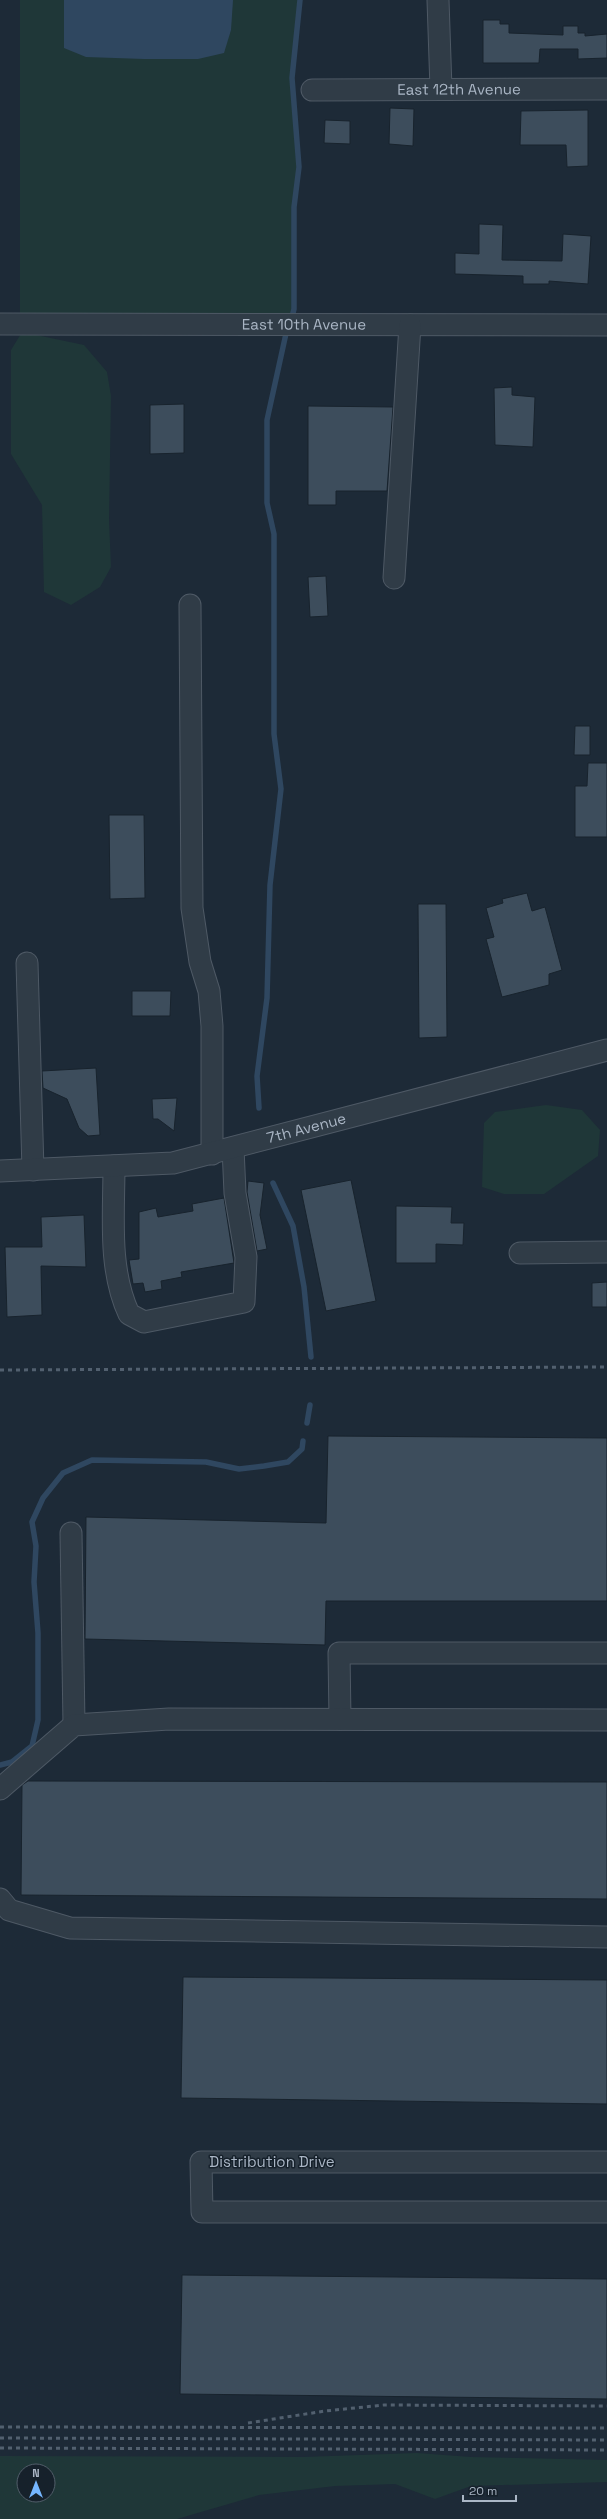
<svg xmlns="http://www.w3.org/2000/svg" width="607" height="2519" font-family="'Space Grotesk',sans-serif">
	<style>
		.green { fill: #1f3738; fill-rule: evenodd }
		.water { fill: #2f4760 }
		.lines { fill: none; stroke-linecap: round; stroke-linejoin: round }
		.stream { stroke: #2f4760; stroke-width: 5.5 }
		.building { fill: #3d4d5c; stroke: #18232d }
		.minor-casing { stroke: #4e5965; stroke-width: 23 }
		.minor { stroke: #303c47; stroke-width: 21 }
		.rail { stroke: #52606f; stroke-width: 3; stroke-dasharray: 4 4; stroke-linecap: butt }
		.labels { text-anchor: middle; stroke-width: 3; stroke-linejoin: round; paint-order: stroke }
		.street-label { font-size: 15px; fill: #aab6c5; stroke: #16212b }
	</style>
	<rect width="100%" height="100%" fill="#1d2a37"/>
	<!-- green -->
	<path class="green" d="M20 0H300L292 78 299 167 294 207V309L292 318 20 320Z
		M22 332 84 345 107 372 111 396 109 520 111 567 100 587 71 605 44 592 42 505 11 454V350Z
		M546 1105 582 1110 600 1130 598 1156 544 1194H504L482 1187 484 1123 495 1112Z
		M417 2453 471 2457 607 2460V2482L471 2486 435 2499 395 2484 335 2486 259 2495 177 2519H0V2456L303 2457ZM24 2471H48V2495H24Z"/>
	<!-- water -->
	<path class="water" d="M64 0H233L231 30 224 53 198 59H144L86 57 64 48Z"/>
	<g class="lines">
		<!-- stream -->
		<path class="stream" d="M291 321 294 309V207L299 167 292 78 300 0
			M259 1108 257 1076 267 998 270 885 281 789 274 734V534L267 503V420L287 329
			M273 1183 293 1226 304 1287 311 1357
			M307 1423 310 1405
			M0 1765 12 1762 32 1746 38 1720V1633L34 1582 36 1546 32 1522 43 1498 63 1473 92 1460 206 1462 239 1469 264 1466 288 1462 302 1449 303 1441"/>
	</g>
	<!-- building -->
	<path class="building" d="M483 20H500V24H509V33L563 35V26H578V33H585V36L607 34V58L578 59V49H540L539 63H483Z
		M390 108 414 109 413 146 389 144Z
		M588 110V166L567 167 566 145H520L521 111Z
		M325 120 350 121V144L324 143Z
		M479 224 503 225 502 260 562 261 563 234 591 236 588 284 549 281V284H523V276L455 274V253L479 254Z
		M512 387V395L535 397 533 447 495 445 494 388Z
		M184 404V453L150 454V405Z
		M308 406 393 407 387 491H336V505H308Z
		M326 576 328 616 310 617 308 577Z
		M575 726H590V755H574Z
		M588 763H607V837H575V786H587Z
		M109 815H144L145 898 110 899Z
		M527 893 532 911 545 907 562 970 549 974V985L502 997 486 939 494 937 486 908 503 903 502 899Z
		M418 904H446L447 1037 419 1038Z
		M132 991H171L170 1016H132Z
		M96 1068 100 1135 88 1136 79 1128 67 1099 43 1088 42 1071Z
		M177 1098 174 1131 158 1119H153L152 1099Z
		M351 1180 376 1301 326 1311 301 1190Z
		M248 1181 264 1183 260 1215 267 1249 257 1251 247 1192Z
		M224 1198 234 1263 181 1272 182 1277 161 1281 162 1289 145 1292 143 1283 133 1284 129 1260 139 1259V1212L156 1208 158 1217 193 1211 192 1204Z
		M396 1206 452 1207 451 1223H464L463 1245 436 1244V1263H396Z
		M84 1215 86 1267 41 1266 42 1315 7 1317 5 1247H42L41 1217Z
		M607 1282V1307H592V1283Z
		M328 1436 607 1438V1601H326L325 1645 85 1639 86 1517 326 1523Z
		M28 1781 607 1782V1899L21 1895 22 1785Z
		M183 1977 607 1980V2104L181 2098Z
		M182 2275 607 2279V2399L180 2394Z"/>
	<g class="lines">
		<defs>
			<g id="minor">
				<path d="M438 0 441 89"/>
				<path id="s1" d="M312 90 607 89"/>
				<path id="s2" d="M0 324 607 325"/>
				<path d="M394 578 410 325"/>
				<path d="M190 605 192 908 200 962 209 991 212 1026V1154"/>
				<path d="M27 963 33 1170"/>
				<path d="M114 1166C114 1215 108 1269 129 1314L144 1322 244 1302 246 1257 235 1193 233 1148"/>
				<path id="s3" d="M0 1171 173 1163 607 1050"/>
				<path d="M520 1253 607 1252"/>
				<path d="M71 1533 74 1725"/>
				<path d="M340 1719 339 1653H607"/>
				<path d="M0 1789 74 1725 169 1719 607 1720"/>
				<path d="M0 1899 9 1910 70 1928 607 1937"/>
				<path d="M607 2162H201L202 2212H607"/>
			</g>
		</defs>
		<!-- minor casing -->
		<use href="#minor" class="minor-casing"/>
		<!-- minor -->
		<use href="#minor" class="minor"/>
		<!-- rail -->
		<path class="rail" d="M0 1370 607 1367
			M248 2423 325 2411 384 2405 607 2406
			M0 2427 607 2428
			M0 2438 607 2440
			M0 2448 607 2450"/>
	</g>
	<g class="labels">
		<!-- street labels -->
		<g class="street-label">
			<text dy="5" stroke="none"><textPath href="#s1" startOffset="147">East 12th Avenue</textPath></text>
			<text dy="5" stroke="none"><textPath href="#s2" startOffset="304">East 10th Avenue</textPath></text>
			<text dy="5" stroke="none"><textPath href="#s3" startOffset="311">7th Avenue</textPath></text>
			<text x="272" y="2167">Distribution Drive</text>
		</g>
	</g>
	<!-- north arrow -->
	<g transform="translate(36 2483)"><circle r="19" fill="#16212b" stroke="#515d69"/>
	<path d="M0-3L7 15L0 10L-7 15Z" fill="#75b6ff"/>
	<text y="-6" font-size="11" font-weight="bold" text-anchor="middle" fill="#aab6c5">N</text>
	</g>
	<!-- scale -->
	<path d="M463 2495v6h53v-6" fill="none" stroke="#aab6c5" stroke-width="2"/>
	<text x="469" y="2495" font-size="12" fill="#aab6c5" stroke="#16212b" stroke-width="3" paint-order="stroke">20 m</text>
</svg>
